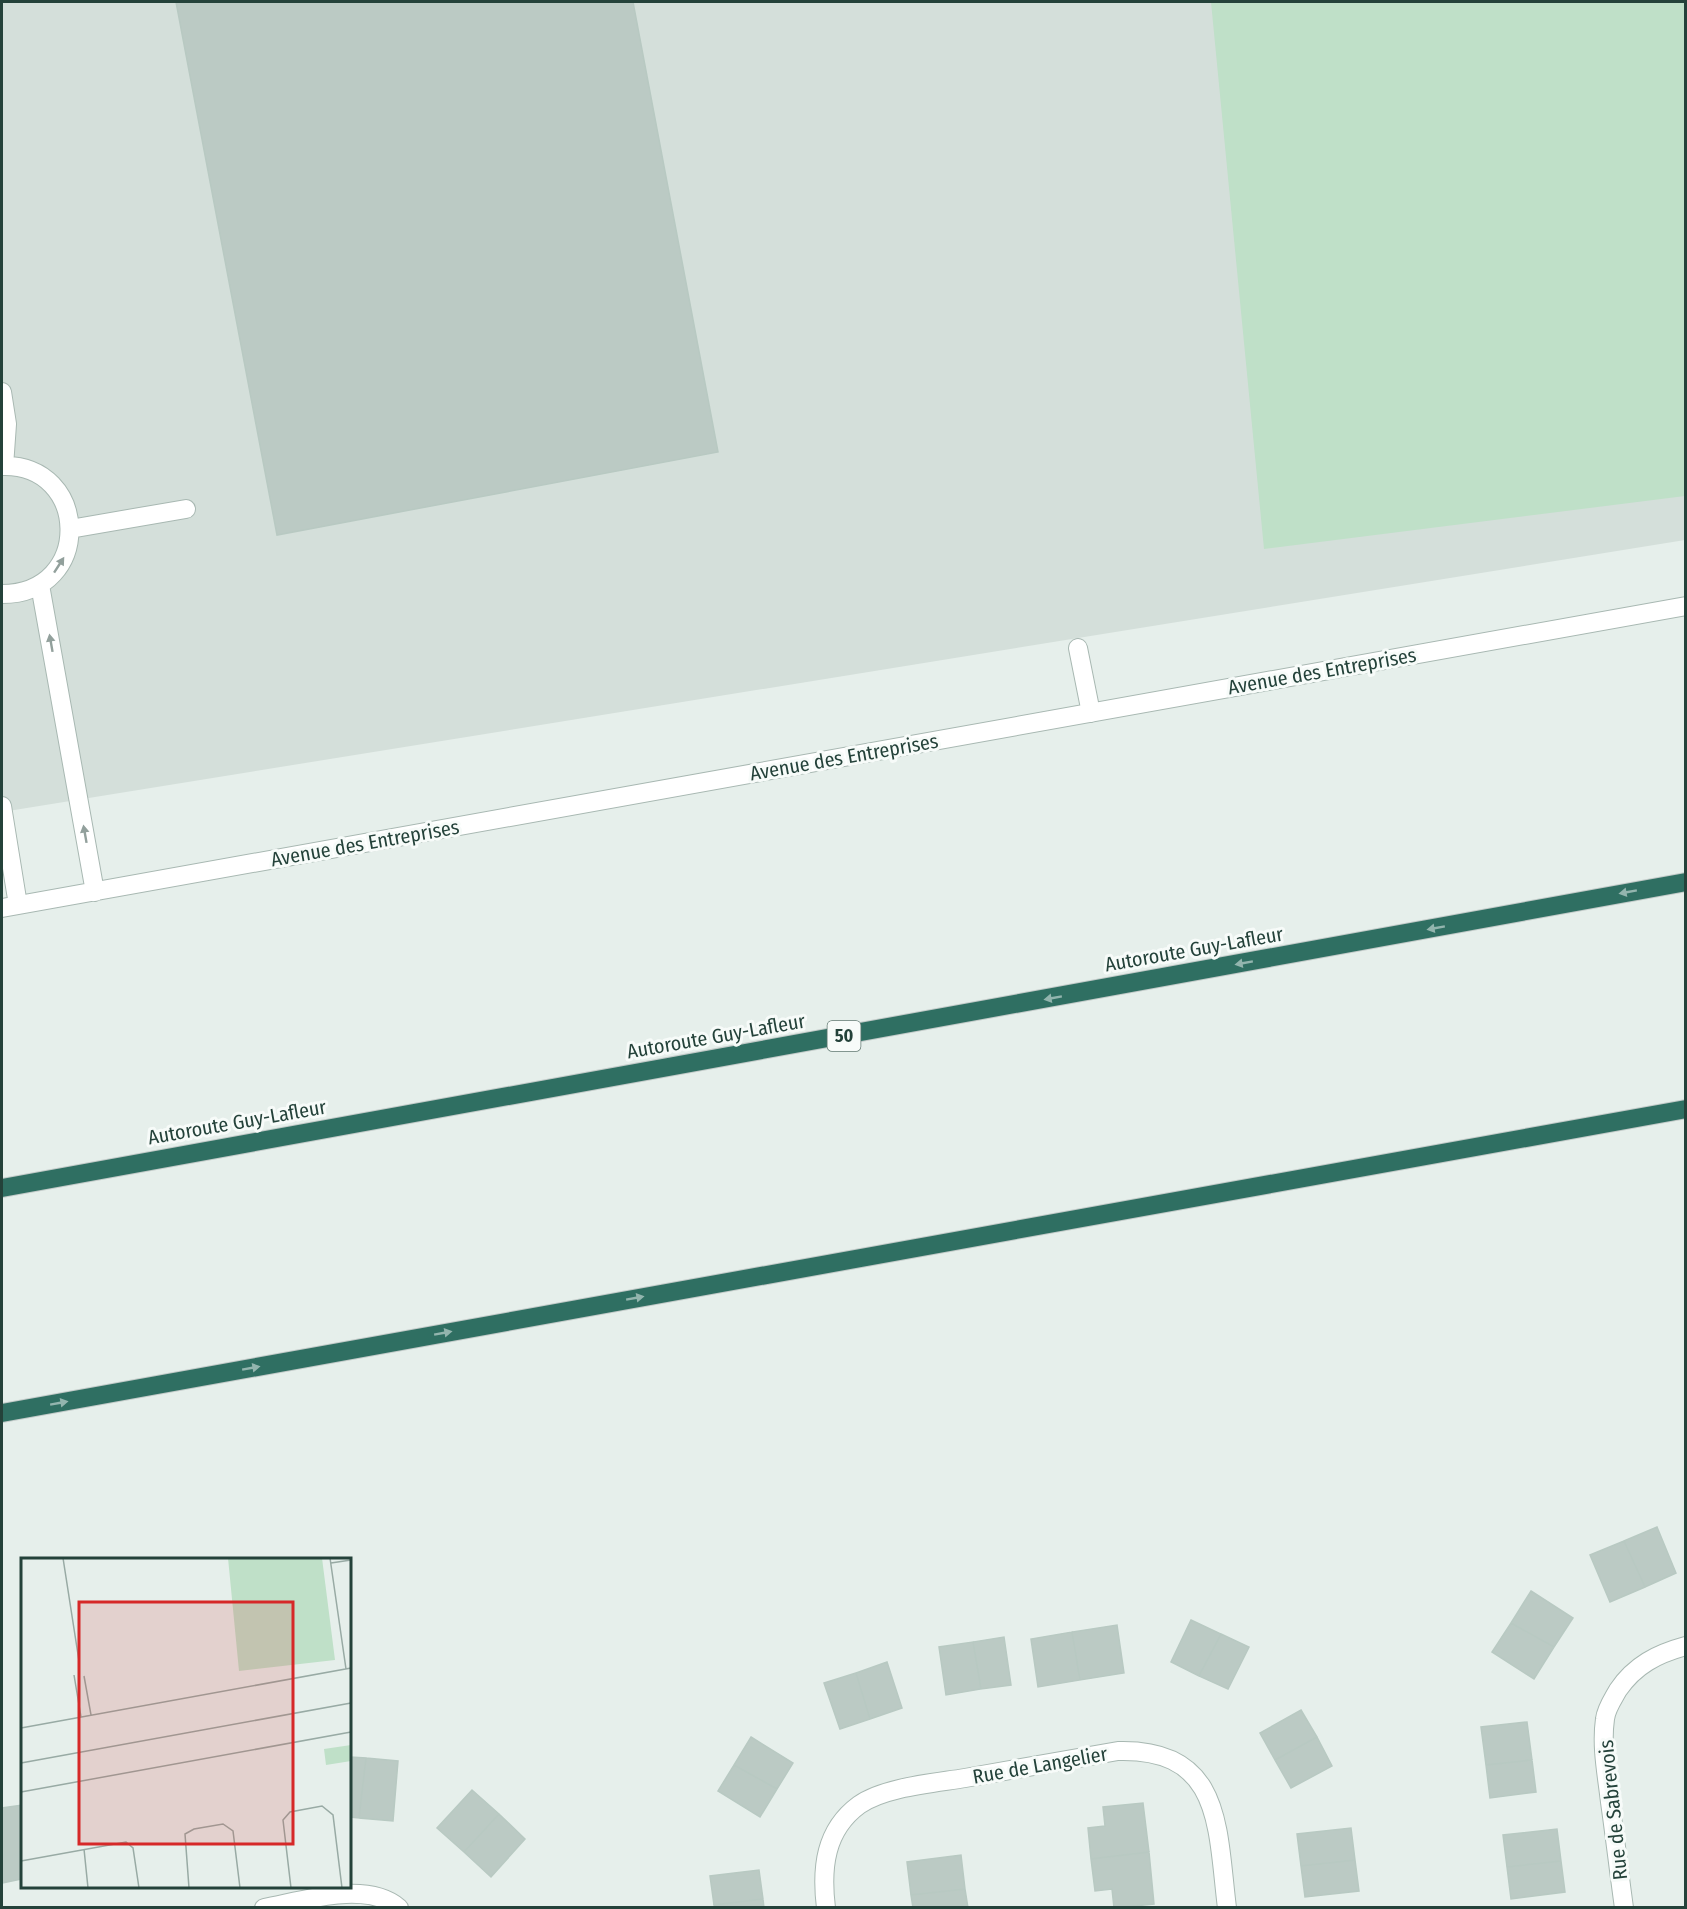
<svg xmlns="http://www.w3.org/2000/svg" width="1687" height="1909" font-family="'Fira Sans Condensed',sans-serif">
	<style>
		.built { fill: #d4dfda }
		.green { fill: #bfe0c8 }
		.building { fill: #bbcac4; stroke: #b8c9c2; stroke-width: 1.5 }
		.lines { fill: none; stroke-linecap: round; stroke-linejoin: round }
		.minor-casing { stroke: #a8b8b2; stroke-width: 20 }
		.highway-casing { stroke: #c2cac8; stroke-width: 20 }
		.minor { stroke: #fff; stroke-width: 18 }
		.highway { stroke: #2f6f62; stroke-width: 18 }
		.oneway { fill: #92a09c }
		.oneway2 { fill: #93b5ae }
		.labels { text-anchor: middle; stroke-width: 6; stroke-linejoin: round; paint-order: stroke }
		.shield { fill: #f7fbf9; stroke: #637a73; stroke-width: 1.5 }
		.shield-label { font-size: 18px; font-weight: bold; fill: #24423a }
		.street-label { font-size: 20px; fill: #24423a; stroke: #f7fbf9 }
		.inset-road { fill: none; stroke: #98aaa4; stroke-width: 1.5 }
		.view { fill: #d62828; fill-opacity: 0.15; stroke: #d62828; stroke-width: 3 }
		.inset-edge { fill: none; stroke: #24423a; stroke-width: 3 }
	</style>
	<rect width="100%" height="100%" fill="#e6efeb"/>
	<!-- built -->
	<path class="built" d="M2 2H1685V540L2 812Z"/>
	<!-- green -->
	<path class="green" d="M1211 2H1685V496L1264 549Z"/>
	<!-- building -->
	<path class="building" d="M176 2H633L718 452 277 535Z
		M1657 1527 1676 1573 1645 1587 1624 1541Z
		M1624 1541 1645 1587 1610 1602 1590 1555Z
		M1531 1591 1573 1618 1554 1647 1511 1623Z
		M1191 1620 1221 1634 1199 1676 1171 1662Z
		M1511 1623 1554 1647 1534 1679 1492 1652Z
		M1117 1625 1124 1673 1080 1680 1072 1632Z
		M1072 1632 1080 1680 1038 1687 1031 1639Z
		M1221 1634 1249 1647 1228 1689 1199 1676Z
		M1004 1637 1011 1685 981 1689 973 1642Z
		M973 1642 981 1689 946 1695 939 1647Z
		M887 1662 902 1708 870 1719 856 1673Z
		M856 1673 870 1719 840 1729 824 1683Z
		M1301 1710 1317 1737 1275 1760 1260 1733Z
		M1527 1722 1532 1760 1486 1765 1481 1727Z
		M751 1737 793 1763 777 1789 734 1765Z
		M1317 1737 1332 1766 1291 1788 1275 1760Z
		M350 1757 366 1758 359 1818 350 1817Z
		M366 1758 398 1761 393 1821 359 1818Z
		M1532 1760 1536 1792 1490 1798 1486 1765Z
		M734 1765 777 1789 760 1817 718 1791Z
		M472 1790 499 1814 464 1852 437 1828Z
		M1143 1803 1149 1852 1091 1859 1088 1828 1105 1826 1103 1807Z
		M22 1805V1879L2 1883V1808Z
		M499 1814 525 1839 491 1877 464 1852Z
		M1351 1828 1355 1860 1301 1866 1297 1834Z
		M1557 1829 1561 1861 1507 1867 1503 1835Z
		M1149 1852 1154 1904 1114 1908 1112 1889 1095 1891 1091 1859Z
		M961 1855 965 1889 911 1895 907 1862Z
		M1355 1860 1359 1891 1305 1897 1301 1866Z
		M1561 1861 1565 1892 1511 1899 1507 1867Z
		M759 1870 763 1899 714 1905 710 1876Z
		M965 1889 968 1908H913L911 1895Z
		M763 1899 764 1908H715L714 1905Z"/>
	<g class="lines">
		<defs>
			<path id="minor" d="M2 392 7 424 4 466
				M2 466C90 463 94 594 2 594
				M70 529 186 509
				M40 585 95 892
				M1078 648 1091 713
				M2 806 18 905
				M2 908 1686 606
				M264 1908C302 1901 367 1880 399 1908
				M826 1908C821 1868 825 1830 859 1805 884 1787 935 1783 965 1778 1016 1769 1067 1760 1118 1751 1223 1748 1217 1829 1227 1908
				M1624 1908C1619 1872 1615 1837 1610 1802 1607 1775 1601 1747 1605 1719 1606 1709 1613 1699 1618 1690 1635 1665 1657 1654 1686 1646"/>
			<path id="highway" d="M2 1188 1686 882
				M2 1413 1686 1109"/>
		</defs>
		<!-- minor casing -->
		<use href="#minor" class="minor-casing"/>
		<!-- highway casing -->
		<use href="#highway" class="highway-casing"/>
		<!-- minor -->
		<use href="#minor" class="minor"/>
		<!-- highway -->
		<use href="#highway" class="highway"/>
	</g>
	<!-- one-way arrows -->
	<defs><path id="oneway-solid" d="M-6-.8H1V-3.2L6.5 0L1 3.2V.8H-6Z" transform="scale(1.5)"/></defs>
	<g class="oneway">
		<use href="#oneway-solid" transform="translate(59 565) rotate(-57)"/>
		<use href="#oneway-solid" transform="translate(51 643) rotate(-100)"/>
		<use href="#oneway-solid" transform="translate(85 834) rotate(-100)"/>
	</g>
	<g class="oneway2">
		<use href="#oneway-solid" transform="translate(1628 892) rotate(170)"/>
		<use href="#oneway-solid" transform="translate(1436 928) rotate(170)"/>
		<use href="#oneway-solid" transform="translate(1244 963) rotate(170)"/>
		<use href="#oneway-solid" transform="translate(1053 998) rotate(170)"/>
		<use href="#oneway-solid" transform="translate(635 1298) rotate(-10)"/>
		<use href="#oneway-solid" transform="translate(443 1333) rotate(-10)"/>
		<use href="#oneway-solid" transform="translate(251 1368) rotate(-10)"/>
		<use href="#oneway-solid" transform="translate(59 1403) rotate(-10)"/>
	</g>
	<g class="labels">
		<!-- shield labels -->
		<rect class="shield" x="827.5" y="1021" width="33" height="30" rx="4.5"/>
		<g class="shield-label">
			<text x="844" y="1042">50</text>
		</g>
		<!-- street labels -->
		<g class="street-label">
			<text transform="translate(1322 671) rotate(-10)" y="7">Avenue des Entreprises</text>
			<text transform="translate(844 757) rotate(-10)" y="7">Avenue des Entreprises</text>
			<text transform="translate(365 843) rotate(-10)" y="7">Avenue des Entreprises</text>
			<text transform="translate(1194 949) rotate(-10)" y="7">Autoroute Guy-Lafleur</text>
			<text transform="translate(716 1036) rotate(-10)" y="7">Autoroute Guy-Lafleur</text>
			<text transform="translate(237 1122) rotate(-10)" y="7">Autoroute Guy-Lafleur</text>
			<text transform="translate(1040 1765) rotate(-10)" y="7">Rue de Langelier</text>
			<text transform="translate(1613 1810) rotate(-96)" y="7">Rue de Sabrevois</text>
		</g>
	</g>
	<!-- overview -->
	<g transform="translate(21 1558)">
		<rect width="330" height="330" fill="#e6efeb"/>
		<path d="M207 0H301L314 102 218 113ZM330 187V203L305 207 303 191Z" fill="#bfe0c8"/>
		<path class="inset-road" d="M42 0 58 103M309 0 325 111M310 5 330 2M53 117 60 159M63 118 70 157M0 170 330 110M0 205 330 145M0 234 330 174M63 291 67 330M0 303 105 284 112 290 118 330M168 330 164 276 173 271 202 266 212 273 219 330M270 330 262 262 269 254 301 248 312 257 321 330"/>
		<path class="view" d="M58 44H272V286H58Z"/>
		<rect width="330" height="330" class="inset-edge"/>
	</g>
	<!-- border -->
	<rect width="1687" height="1909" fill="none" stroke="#24423a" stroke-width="6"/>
</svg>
